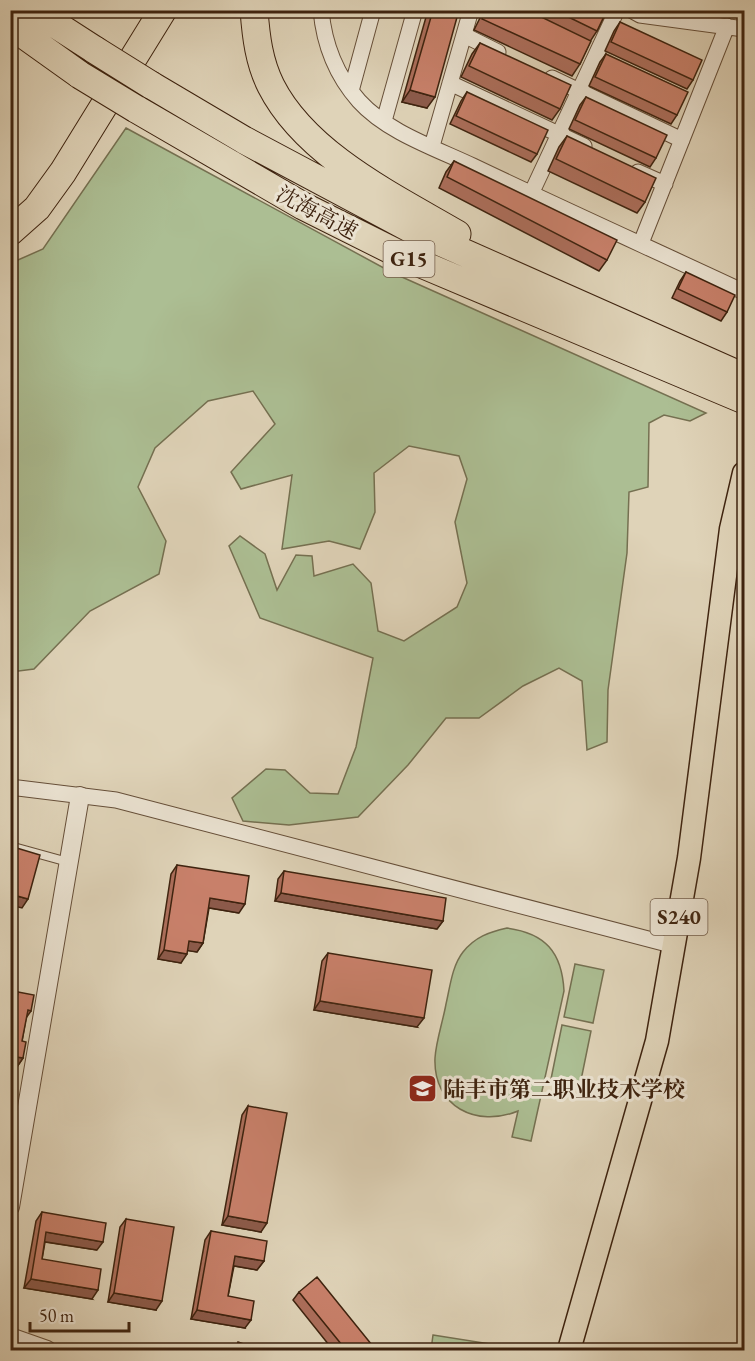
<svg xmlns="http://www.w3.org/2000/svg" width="755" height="1361" font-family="'EB Garamond','Noto Serif SC',serif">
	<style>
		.green { fill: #acbe93; stroke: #757051; stroke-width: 1.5 }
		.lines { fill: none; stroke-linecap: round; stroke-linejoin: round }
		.service-casing { stroke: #664f39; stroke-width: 10 }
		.minor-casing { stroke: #664f39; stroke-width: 17 }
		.tertiary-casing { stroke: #664f39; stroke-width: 20 }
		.primary-casing { stroke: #3e230f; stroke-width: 25 }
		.motorway-casing { stroke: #3e230f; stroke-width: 29 }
		.service { stroke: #eae2d1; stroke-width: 8 }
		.minor { stroke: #eae2d1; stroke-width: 15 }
		.tertiary { stroke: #eae2d1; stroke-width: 18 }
		.primary { stroke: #dfd3b8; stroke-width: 22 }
		.motorway { stroke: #dfd3b8; stroke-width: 27 }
		.motorway-bridge-casing { stroke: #3e230f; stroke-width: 29; stroke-linecap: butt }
		.motorway-bridge { stroke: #dfd3b8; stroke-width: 27 }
		.wall { fill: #ac6e5b; stroke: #3e230f; stroke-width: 1.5 }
		.shaded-wall { fill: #8c5a4a; stroke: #3e230f; stroke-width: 1.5 }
		.building { fill: #c8806a; stroke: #3e230f; stroke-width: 1.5 }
		.labels { text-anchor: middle; stroke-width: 6; stroke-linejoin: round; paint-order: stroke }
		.shield { fill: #eae2d1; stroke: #725c49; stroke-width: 1.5 }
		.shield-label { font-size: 21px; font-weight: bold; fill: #3e230f }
		.street-label { font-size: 22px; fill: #3e230f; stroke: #eae2d1 }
		.poi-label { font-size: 22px; font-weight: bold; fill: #3e230f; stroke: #eae2d1; text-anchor: start }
	</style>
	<rect width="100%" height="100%" fill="#dfd3b8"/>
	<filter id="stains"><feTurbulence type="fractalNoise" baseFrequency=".00333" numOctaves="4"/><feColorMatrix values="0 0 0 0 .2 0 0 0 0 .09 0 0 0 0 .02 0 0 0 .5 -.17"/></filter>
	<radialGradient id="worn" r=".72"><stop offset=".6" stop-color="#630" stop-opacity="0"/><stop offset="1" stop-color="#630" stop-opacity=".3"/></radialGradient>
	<!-- green -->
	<path class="green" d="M126 128 393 273 706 413 690 421 664 415 649 423 648 487 629 492 627 553 608 690 607 742 587 750 582 681 559 668 523 686 479 718H446L408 765 358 817 289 825 243 821 232 798 266 769 285 770 310 793 338 794 356 747 373 658 260 618 229 546 240 536 265 554 277 590 296 555 312 556 314 576 353 564 371 583 378 631 404 641 457 607 467 583 455 522 467 479 459 456 409 446 374 473 375 512 360 549 329 541 282 549 292 475 241 489 231 472 275 424 253 391 208 401 155 448 138 487 166 541 159 574 90 611 34 669 11 672V263L43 249Z
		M507 928C545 933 562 952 564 991L531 1141 512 1137 518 1111C477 1128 433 1107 435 1058 436 1041 443 1021 446 1004 450 987 452 966 463 952 475 937 489 932 507 928Z
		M575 964 604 970 593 1023 564 1017Z
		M562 1025 591 1031 580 1085 551 1079Z
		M433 1335 497 1345 496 1350H431Z"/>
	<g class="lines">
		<defs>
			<path id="service" d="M10 846 68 862"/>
			<path id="minor" d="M321 10C324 44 336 75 359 101 387 132 435 148 473 166 563 209 654 250 744 292
				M631 10 640 15 744 29
				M464 35 498 52
				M552 78 682 140
				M450 83 584 146
				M351 91 373 10
				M384 121 415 10
				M432 146 471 10
				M638 172 665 184
				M531 194 617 10
				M641 243 727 26
				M10 787 116 800 675 946"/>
			<path id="tertiary" d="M10 1207 80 796
				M10 1337 47 1350"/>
			<path id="primary" d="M569 1350 657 1041 689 858 731 529 744 473"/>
			<path id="motorway" d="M33 10 95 50
				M254 10C256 37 259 62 271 86 306 155 394 197 457 234
				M10 25 80 75
				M151 85 244 140 413 230 744 377
				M136 109 303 206 407 258 744 400
				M10 232 37 208 63 172 163 10"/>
		</defs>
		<!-- service casing -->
		<use href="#service" class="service-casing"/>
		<!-- minor casing -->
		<use href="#minor" class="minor-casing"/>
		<!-- tertiary casing -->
		<use href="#tertiary" class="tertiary-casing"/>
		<!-- primary casing -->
		<use href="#primary" class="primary-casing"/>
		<!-- motorway casing -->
		<use href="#motorway" class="motorway-casing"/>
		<!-- service -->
		<use href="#service" class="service"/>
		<!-- minor -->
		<use href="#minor" class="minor"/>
		<!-- tertiary -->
		<use href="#tertiary" class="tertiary"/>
		<!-- primary -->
		<use href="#primary" class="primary"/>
		<!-- motorway -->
		<use href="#motorway" class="motorway"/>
		<defs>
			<path id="motorway-bridge" d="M95 50 151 85
				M80 75 136 109"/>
		</defs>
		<!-- motorway-bridge casing -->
		<use href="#motorway-bridge" class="motorway-bridge-casing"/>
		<!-- motorway-bridge -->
		<use href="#motorway-bridge" class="motorway-bridge"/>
	</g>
	<!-- wall -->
	<path class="wall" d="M428 10H459L427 108 402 102Z
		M484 10H607L597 31 591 40 580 64 572 76 474 30Z
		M620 22 693 80 687 89 605 51 614 31Z
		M480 43 560 109 552 120 461 77 472 54Z
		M606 54 677 115 671 124 589 86 600 62Z
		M467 92 537 154 531 162 450 124 461 101Z
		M586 97 656 158 650 167 569 129 580 105Z
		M567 136 645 202 637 213 548 171 559 147Z
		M454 161 607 260 599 271 439 188 446 172Z
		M686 272 727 312 721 321 672 298 680 281Z
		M177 865 239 913 209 908 203 943 197 952 187 950 181 963 158 959 171 874Z
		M284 871 443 921 437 929 275 901 278 879Z
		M328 953 417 1027 314 1010 322 961Z
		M18 992 31 1011 26 1018 22 1041 23 1058 17 1067 10 1065V1011L12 1001Z
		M248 1106 261 1232 222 1225 242 1115Z
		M42 1212 97 1250 45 1242 42 1259 92 1299 24 1288 36 1221Z
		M126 1219 156 1310 108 1302 120 1227Z
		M211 1231 264 1261 257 1270 234 1266 228 1296 245 1328 191 1319 205 1240Z
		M299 1292 376 1350H333L293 1300Z"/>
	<!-- shaded-wall -->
	<path class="shaded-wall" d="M410 90 435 97 427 108 402 102Z
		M281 893 443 921 437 929 275 901Z
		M10 894 28 899 22 908 10 905Z
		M210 898 245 904 239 913 204 907Z
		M189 941 203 943 197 952 183 950Z
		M164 950 187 954 181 963 158 959Z
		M320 1001 424 1018 417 1027 314 1010Z
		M10 1056 23 1058 17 1067 10 1065Z
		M228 1216 267 1223 261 1232 222 1225Z
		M46 1232 103 1242 97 1250 40 1241Z
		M235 1256 264 1261 257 1270 229 1265Z
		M31 1279 98 1290 92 1299 24 1288Z
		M114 1293 162 1301 156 1310 108 1302Z
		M197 1310 251 1320 245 1328 191 1319Z"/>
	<!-- building -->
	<path class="building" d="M433 10H459L435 97 410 90Z
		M486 10H527L591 41 580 64 482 19Z
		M554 10H607L597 31Z
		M620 22 702 60 693 80 611 42Z
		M480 43 571 85 560 109 469 66Z
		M606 54 688 92 677 115 595 77Z
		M467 92 548 130 537 154 456 116Z
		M586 97 667 135 656 158 575 120Z
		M567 136 656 178 645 202 556 159Z
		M454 161 617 240 607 260 447 177Z
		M686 272 735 295 727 312 678 289Z
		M10 846 40 855 28 899 10 894Z
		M177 865 249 876 245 904 210 898 203 943 189 941 187 954 164 950Z
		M284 871 446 898 443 921 281 893Z
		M328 953 432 970 424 1018 320 1001Z
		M18 992 34 995 31 1011 28 1010 22 1041 26 1042 23 1058 10 1056V1040Z
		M248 1106 287 1113 267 1223 228 1216Z
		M42 1212 106 1223 103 1242 46 1232 42 1259 101 1269 98 1290 31 1279Z
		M126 1219 174 1227 162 1301 114 1293Z
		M211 1231 267 1241 264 1261 235 1256 228 1296 254 1301 251 1320 197 1310Z
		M317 1277 376 1350H346L299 1292Z
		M238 1342 261 1350H235Z"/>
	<!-- icons -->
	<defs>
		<symbol id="university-square" viewBox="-11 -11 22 22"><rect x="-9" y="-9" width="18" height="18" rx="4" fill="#8f2418" stroke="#eae2d1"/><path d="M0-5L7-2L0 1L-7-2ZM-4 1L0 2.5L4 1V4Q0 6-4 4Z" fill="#fff"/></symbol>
	</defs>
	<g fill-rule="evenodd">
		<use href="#university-square" x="406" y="1072" width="33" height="33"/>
	</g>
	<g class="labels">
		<!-- shield labels -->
		<g class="shield">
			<rect x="383.5" y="241" width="51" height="36" rx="4.5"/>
			<rect x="650.5" y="899" width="57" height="36" rx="4.5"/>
		</g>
		<g class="shield-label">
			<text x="409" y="266">G15</text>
			<text x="679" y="924">S240</text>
		</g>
		<!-- street labels -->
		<g class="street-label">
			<text transform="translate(317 212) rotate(28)" y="8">沈海高速</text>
		</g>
		<!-- poi labels -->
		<g class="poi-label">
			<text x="443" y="1097">陆丰市第二职业技术学校</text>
		</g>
	</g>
	<!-- margin -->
	<rect width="755" height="1361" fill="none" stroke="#dfd3b8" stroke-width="36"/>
	<rect x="12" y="12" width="731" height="1337" fill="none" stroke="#3e230f" stroke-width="3"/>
	<rect x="18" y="18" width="719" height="1325" fill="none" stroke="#3e230f" stroke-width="1.5"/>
	<!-- scale -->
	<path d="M30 1322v9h99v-9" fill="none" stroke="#3e230f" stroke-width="3"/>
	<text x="39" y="1322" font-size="18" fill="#3e230f" stroke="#eae2d1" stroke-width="4.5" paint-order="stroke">50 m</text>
	<rect width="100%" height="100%" filter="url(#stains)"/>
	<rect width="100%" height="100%" fill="url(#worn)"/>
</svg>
